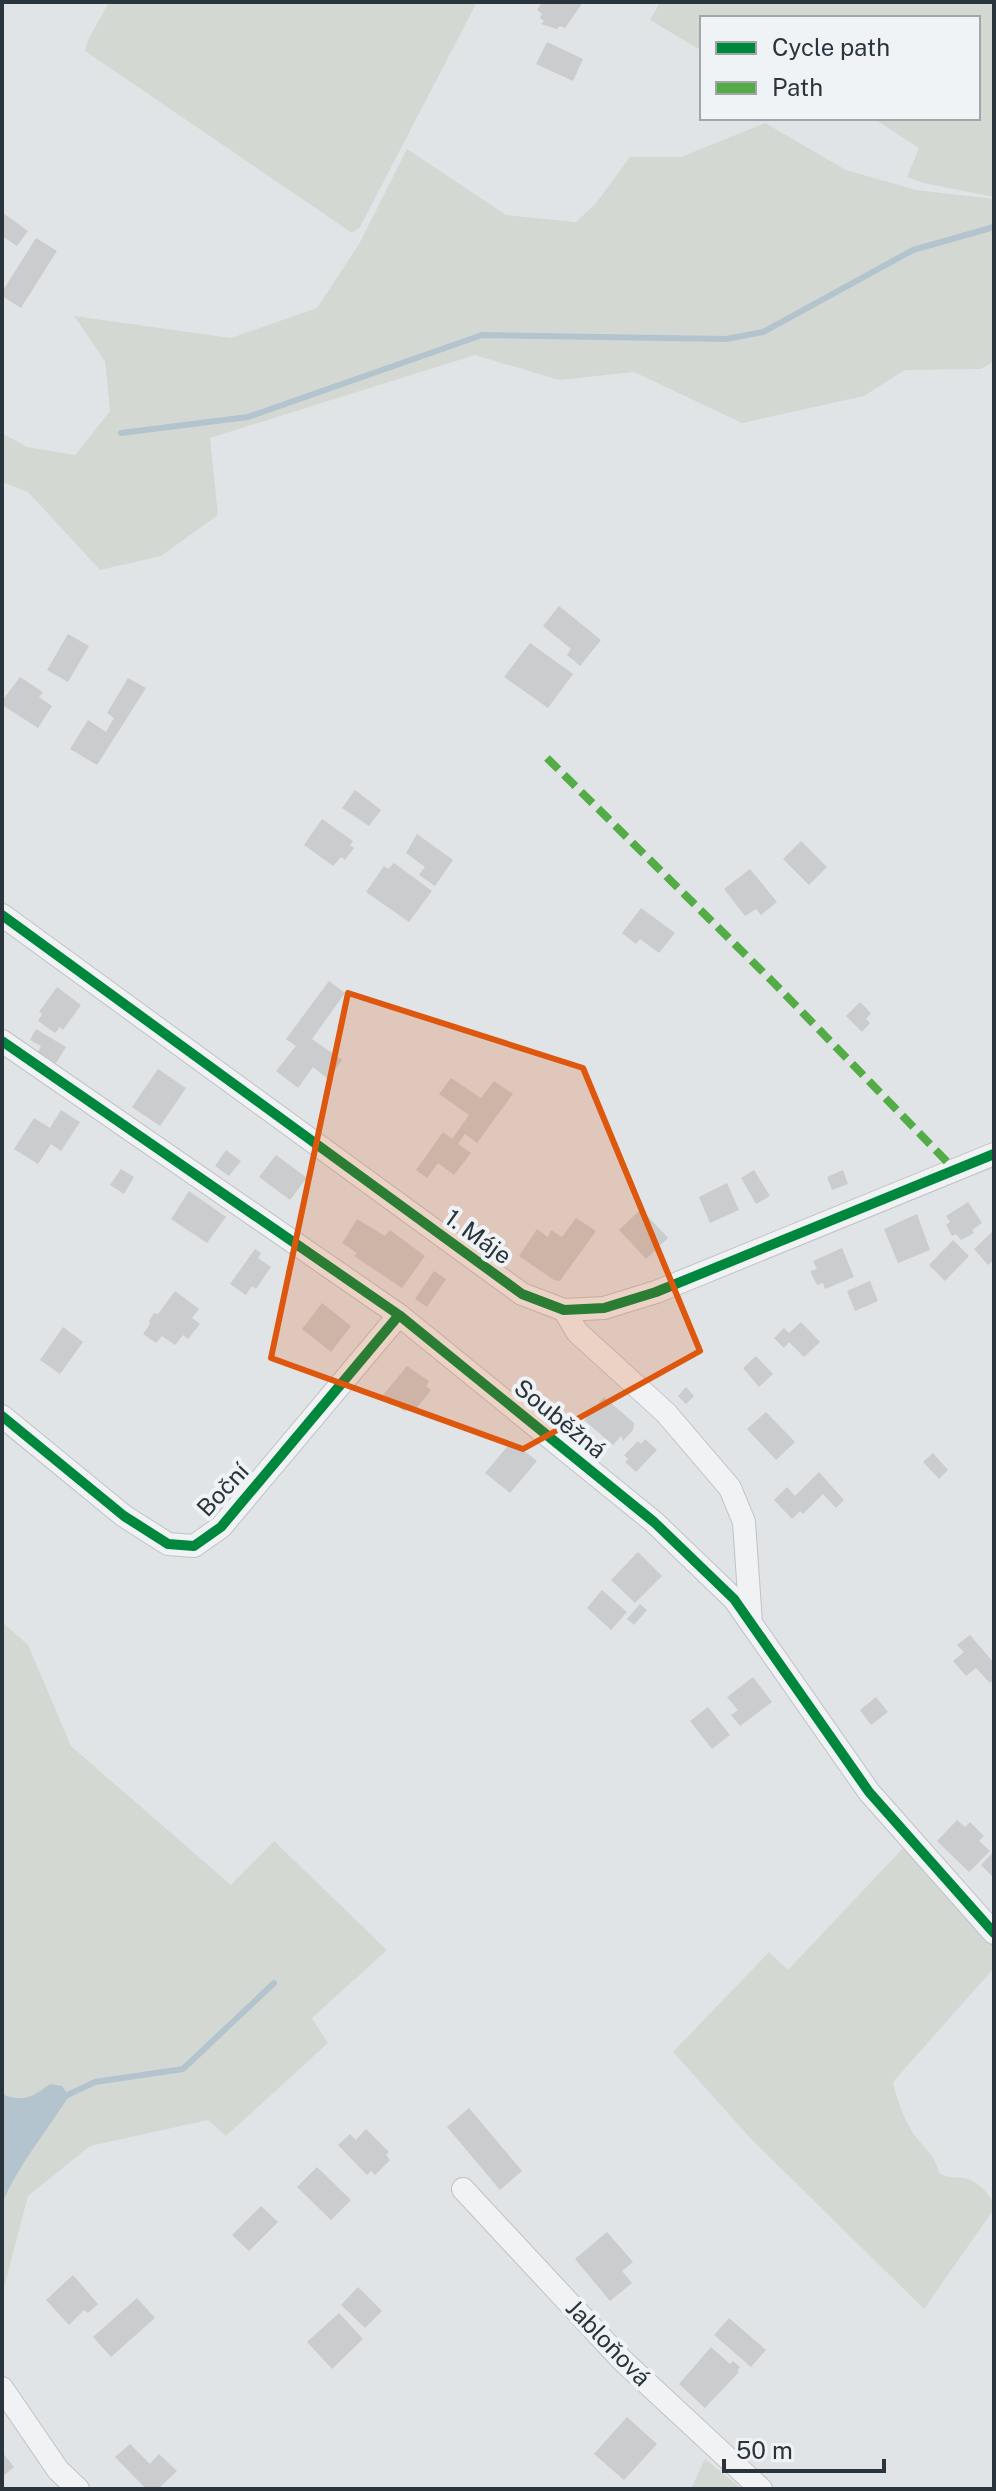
<svg xmlns="http://www.w3.org/2000/svg" width="996" height="2491" font-family="'Public Sans',sans-serif">
	<style>
		.green { fill: #d3d9d2 }
		.water { fill: #b3c4ce }
		.lines { fill: none; stroke-linecap: round; stroke-linejoin: round }
		.stream { stroke: #b3c4ce; stroke-width: 6 }
		.building { fill: #caccce }
		.minor-casing { stroke: #c0c2c4; stroke-width: 24 }
		.minor { stroke: #f0f2f3; stroke-width: 22 }
		.quiet { stroke: #53ac46; stroke-width: 8; stroke-dasharray: 16 8; stroke-linecap: butt }
		.cycleway-casing { stroke: #eff3f5; stroke-width: 15 }
		.cycleway { stroke: #00873e; stroke-width: 10 }
		.marked { fill: #de570e; fill-opacity: 0.2; stroke: #de570e; stroke-width: 6; stroke-linejoin: round }
		.labels { text-anchor: middle; stroke-width: 8; stroke-linejoin: round; paint-order: stroke }
		.street-label { font-size: 24px; fill: #2a343d; stroke: #eff3f5 }
	</style>
	<rect width="100%" height="100%" fill="#e1e4e6"/>
	<!-- green -->
	<path class="green" d="M109 2H477L360 227 352 233 85 51 89 38Z
		M660 2H994V197L923 183 907 177 919 148 873 118H978V18H702V51L650 20Z
		M765 123 846 170 916 190 994 199V361L981 369 905 370 864 396 742 423 634 372 559 380 475 355 210 438 218 515 161 556 100 570 28 492 2 482V433L27 447 75 455 110 411 105 361 74 316 231 338 317 308 359 244 407 149 506 215 576 222 596 203 630 157H681Z
		M2 1622 28 1645 71 1746 231 1885 274 1841 387 1950 312 2018 328 2043 226 2136 208 2120 90 2146 28 2196 2 2295Z
		M904 1847 994 1940V1968L893 2082C897 2100 904 2120 915 2136 925 2149 935 2155 939 2173 956 2183 967 2170 986 2192 991 2198 993 2201 994 2209L924 2309 752 2140 673 2052 769 1952 788 1970Z
		M705 2459 742 2489H691Z"/>
	<!-- water -->
	<path class="water" d="M50 2084 62 2086 69 2096C46 2132 19 2164 2 2203V2094C23 2103 33 2097 50 2084Z"/>
	<g class="lines">
		<!-- stream -->
		<path class="stream" d="M121 433 248 417 482 335 726 339 763 332 913 250 994 227
			M61 2098 95 2082 183 2069 274 1983"/>
	</g>
	<!-- building -->
	<path class="building" d="M542 2H583L565 28 560 26 557 29 541 24 544 21 540 18 542 14 537 10Z
		M547 42 583 59 573 81 536 64Z
		M3 213 28 231 17 246 2 236Z
		M36 238 57 251 21 308 2 296V292Z
		M559 606 601 640 580 666 567 655 571 649 543 626Z
		M68 634 89 646 68 682 47 670Z
		M530 643 573 674 548 708 504 677Z
		M20 677 43 692 39 697 52 706 38 728 2 705V701Z
		M128 678 146 688 97 765 70 749 88 720 106 732 114 718 107 713Z
		M355 790 381 810 369 826 342 808Z
		M322 819 353 841 350 845 354 848 345 860 341 857 333 866 304 845Z
		M417 834 453 860 435 886 419 875 425 867 406 853Z
		M801 841 827 867 809 885 783 859Z
		M394 863 432 891 409 922 366 892 384 866 388 869Z
		M750 869 777 902 761 915 756 909 745 916 724 889Z
		M641 908 675 933 659 953 640 939 636 944 622 933Z
		M329 981 345 993 312 1039 342 1060 328 1079 313 1067 298 1088 276 1071 296 1046 286 1039Z
		M57 987 81 1005 63 1030 60 1027 55 1033 38 1021 42 1014 39 1012Z
		M860 1002 871 1013 866 1019 870 1023 862 1032 846 1016Z
		M36 1029 66 1047 56 1063 38 1052 41 1046 30 1040Z
		M158 1069 186 1088 160 1126 132 1107Z
		M451 1078 481 1098 494 1081 513 1094 477 1143 465 1134 458 1144 471 1153 454 1175 438 1163 427 1178 416 1170 443 1132 452 1139 469 1115 439 1094Z
		M61 1110 80 1122 61 1151 51 1144 38 1164 14 1149 34 1118 50 1128Z
		M226 1150 241 1161 229 1176 215 1166Z
		M276 1155 307 1178 290 1200 259 1177Z
		M121 1169 134 1177 124 1194 110 1185Z
		M754 1170 770 1196 756 1204 741 1178Z
		M843 1170 848 1184 832 1190 827 1177Z
		M727 1183 739 1210 710 1223 699 1197Z
		M189 1191 226 1217 207 1243 171 1219Z
		M968 1202 982 1223 972 1230 974 1233 961 1240 956 1234 952 1236 946 1225 950 1222 946 1216Z
		M641 1209 668 1238 646 1259 619 1230Z
		M917 1214 930 1250 898 1263 884 1229Z
		M576 1218 596 1231 560 1281 554 1280 519 1256 537 1229 548 1237 551 1230 562 1237Z
		M357 1219 385 1236 390 1230 425 1256 402 1288 354 1256 357 1253 342 1243Z
		M994 1230V1260L988 1265 974 1249Z
		M953 1240 969 1256 945 1281 929 1265Z
		M842 1248 854 1277 825 1289 823 1283 817 1285 810 1271 817 1269 813 1261Z
		M255 1249 261 1253 258 1258 271 1267 256 1289 252 1286 246 1295 230 1284Z
		M434 1271 446 1279 427 1307 415 1299Z
		M870 1281 878 1301 855 1311 847 1291Z
		M175 1291 199 1309 192 1318 200 1324 188 1339 183 1335 175 1345 162 1336 156 1343 143 1334 150 1324 149 1321 154 1313 158 1314Z
		M322 1303 351 1326 331 1352 302 1329Z
		M801 1322 820 1342 804 1357 789 1342 784 1348 774 1338 784 1328 789 1333Z
		M63 1327 83 1342 60 1374 40 1360Z
		M756 1356 773 1374 759 1387 743 1368Z
		M407 1366 429 1381 426 1386 431 1390 416 1409 410 1405 405 1412 383 1395Z
		M686 1387 694 1396 686 1404 678 1396Z
		M604 1397 634 1423 633 1430 623 1441 621 1436 613 1445 584 1420Z
		M766 1412 795 1442 776 1460 747 1429Z
		M645 1439 657 1450 636 1472 625 1462 628 1459 624 1455 638 1441 641 1444Z
		M512 1441 537 1461 510 1493 485 1473Z
		M933 1453 948 1470 939 1479 923 1462Z
		M819 1472 844 1500 836 1508 823 1494 803 1514 800 1511 792 1519 774 1500 787 1487 795 1496Z
		M638 1552 662 1576 635 1603 611 1580Z
		M602 1590 627 1612 611 1630 587 1608Z
		M640 1604 647 1610 634 1625 627 1619Z
		M970 1635 994 1663V1680L990 1683 976 1668 966 1676 953 1661 964 1652 957 1645Z
		M753 1677 772 1702 740 1726 731 1715 738 1710 727 1697Z
		M876 1697 888 1712 871 1725 860 1710Z
		M708 1707 730 1735 712 1749 690 1721Z
		M957 1820 965 1827 970 1822 984 1836 979 1841 990 1851 969 1872 937 1841Z
		M994 1851V1878L981 1865Z
		M469 2108 522 2171 500 2190 447 2127Z
		M366 2129 389 2152 386 2155 390 2160 375 2175 371 2171 367 2175 338 2145 350 2134 356 2140Z
		M317 2167 351 2200 331 2220 297 2187Z
		M261 2206 278 2222 249 2251 232 2235Z
		M607 2232 633 2262 622 2271 632 2283 610 2301 575 2259Z
		M73 2275 98 2304 88 2313 84 2310 69 2325 46 2300Z
		M358 2287 382 2311 365 2328 341 2305Z
		M137 2298 155 2318 111 2357 93 2337Z
		M339 2313 363 2339 332 2369 307 2342Z
		M729 2318 766 2350 751 2367 714 2335Z
		M711 2347 730 2364 733 2361 740 2367 737 2371 739 2372 705 2408 679 2384Z
		M627 2417 657 2444 624 2480 594 2454Z
		M130 2444 150 2464 159 2454 177 2471 158 2489H146L115 2457Z
		M2 2452 14 2467 2 2477Z"/>
	<g class="lines">
		<defs>
			<path id="minor" d="M2 915 522 1294 564 1310 604 1308 656 1292 994 1154
				M2 1041 399 1315 654 1522 734 1599 869 1792 994 1933
				M564 1310 577 1332 666 1413 730 1488 744 1522 751 1623
				M2 1416 124 1516 168 1544 194 1546 221 1527 399 1315
				M463 2189 622 2360 761 2489
				M2 2388 58 2470 78 2489"/>
		</defs>
		<!-- minor casing -->
		<use href="#minor" class="minor-casing"/>
		<!-- minor -->
		<use href="#minor" class="minor"/>
		<!-- quiet -->
		<path class="quiet" d="M547 758 773 982 954 1169"/>
		<defs>
			<path id="cycleway" d="M2 915 522 1294 564 1310 604 1308 656 1292 994 1154
				M2 1041 399 1315 654 1522 734 1599 869 1792 994 1933
				M2 1416 124 1516 168 1544 194 1546 221 1527 399 1315"/>
		</defs>
		<!-- cycleway casing -->
		<use href="#cycleway" class="cycleway-casing"/>
		<!-- cycleway -->
		<use href="#cycleway" class="cycleway"/>
	</g>
	<!-- marked area -->
	<path class="marked" d="M348 993 583 1068 700 1351 523 1449 271 1358Z"/>
	<g class="labels">
		<!-- street labels -->
		<g class="street-label">
			<text transform="translate(478 1237) rotate(36)" y="8">1. Máje</text>
			<text transform="translate(560 1419) rotate(39)" y="8">Souběžná</text>
			<text transform="translate(223 1490) rotate(-47)" y="8">Boční</text>
			<text transform="translate(608 2343) rotate(46)" y="8">Jabloňová</text>
		</g>
	</g>
	<!-- border -->
	<rect width="996" height="2491" fill="none" stroke="#2a343d" stroke-width="8"/>
	<!-- legend -->
	<rect x="700" y="16" width="280" height="104" fill="#eff3f5" stroke="#a0a7ab" stroke-width="2"/>
	<rect x="716" y="42" width="40" height="12" fill="#00873e" stroke="#a0a7ab" stroke-width="2"/>
	<text x="772" y="56" font-size="24" fill="#2a343d">Cycle path</text>
	<rect x="716" y="82" width="40" height="12" fill="#53ac46" stroke="#a0a7ab" stroke-width="2"/>
	<text x="772" y="96" font-size="24" fill="#2a343d">Path</text>
	<!-- scale -->
	<path d="M724 2459v12h160v-12" fill="none" stroke="#2a343d" stroke-width="4"/>
	<text x="736" y="2459" font-size="24" fill="#2a343d" stroke="#eff3f5" stroke-width="6" paint-order="stroke">50 m</text>
</svg>
